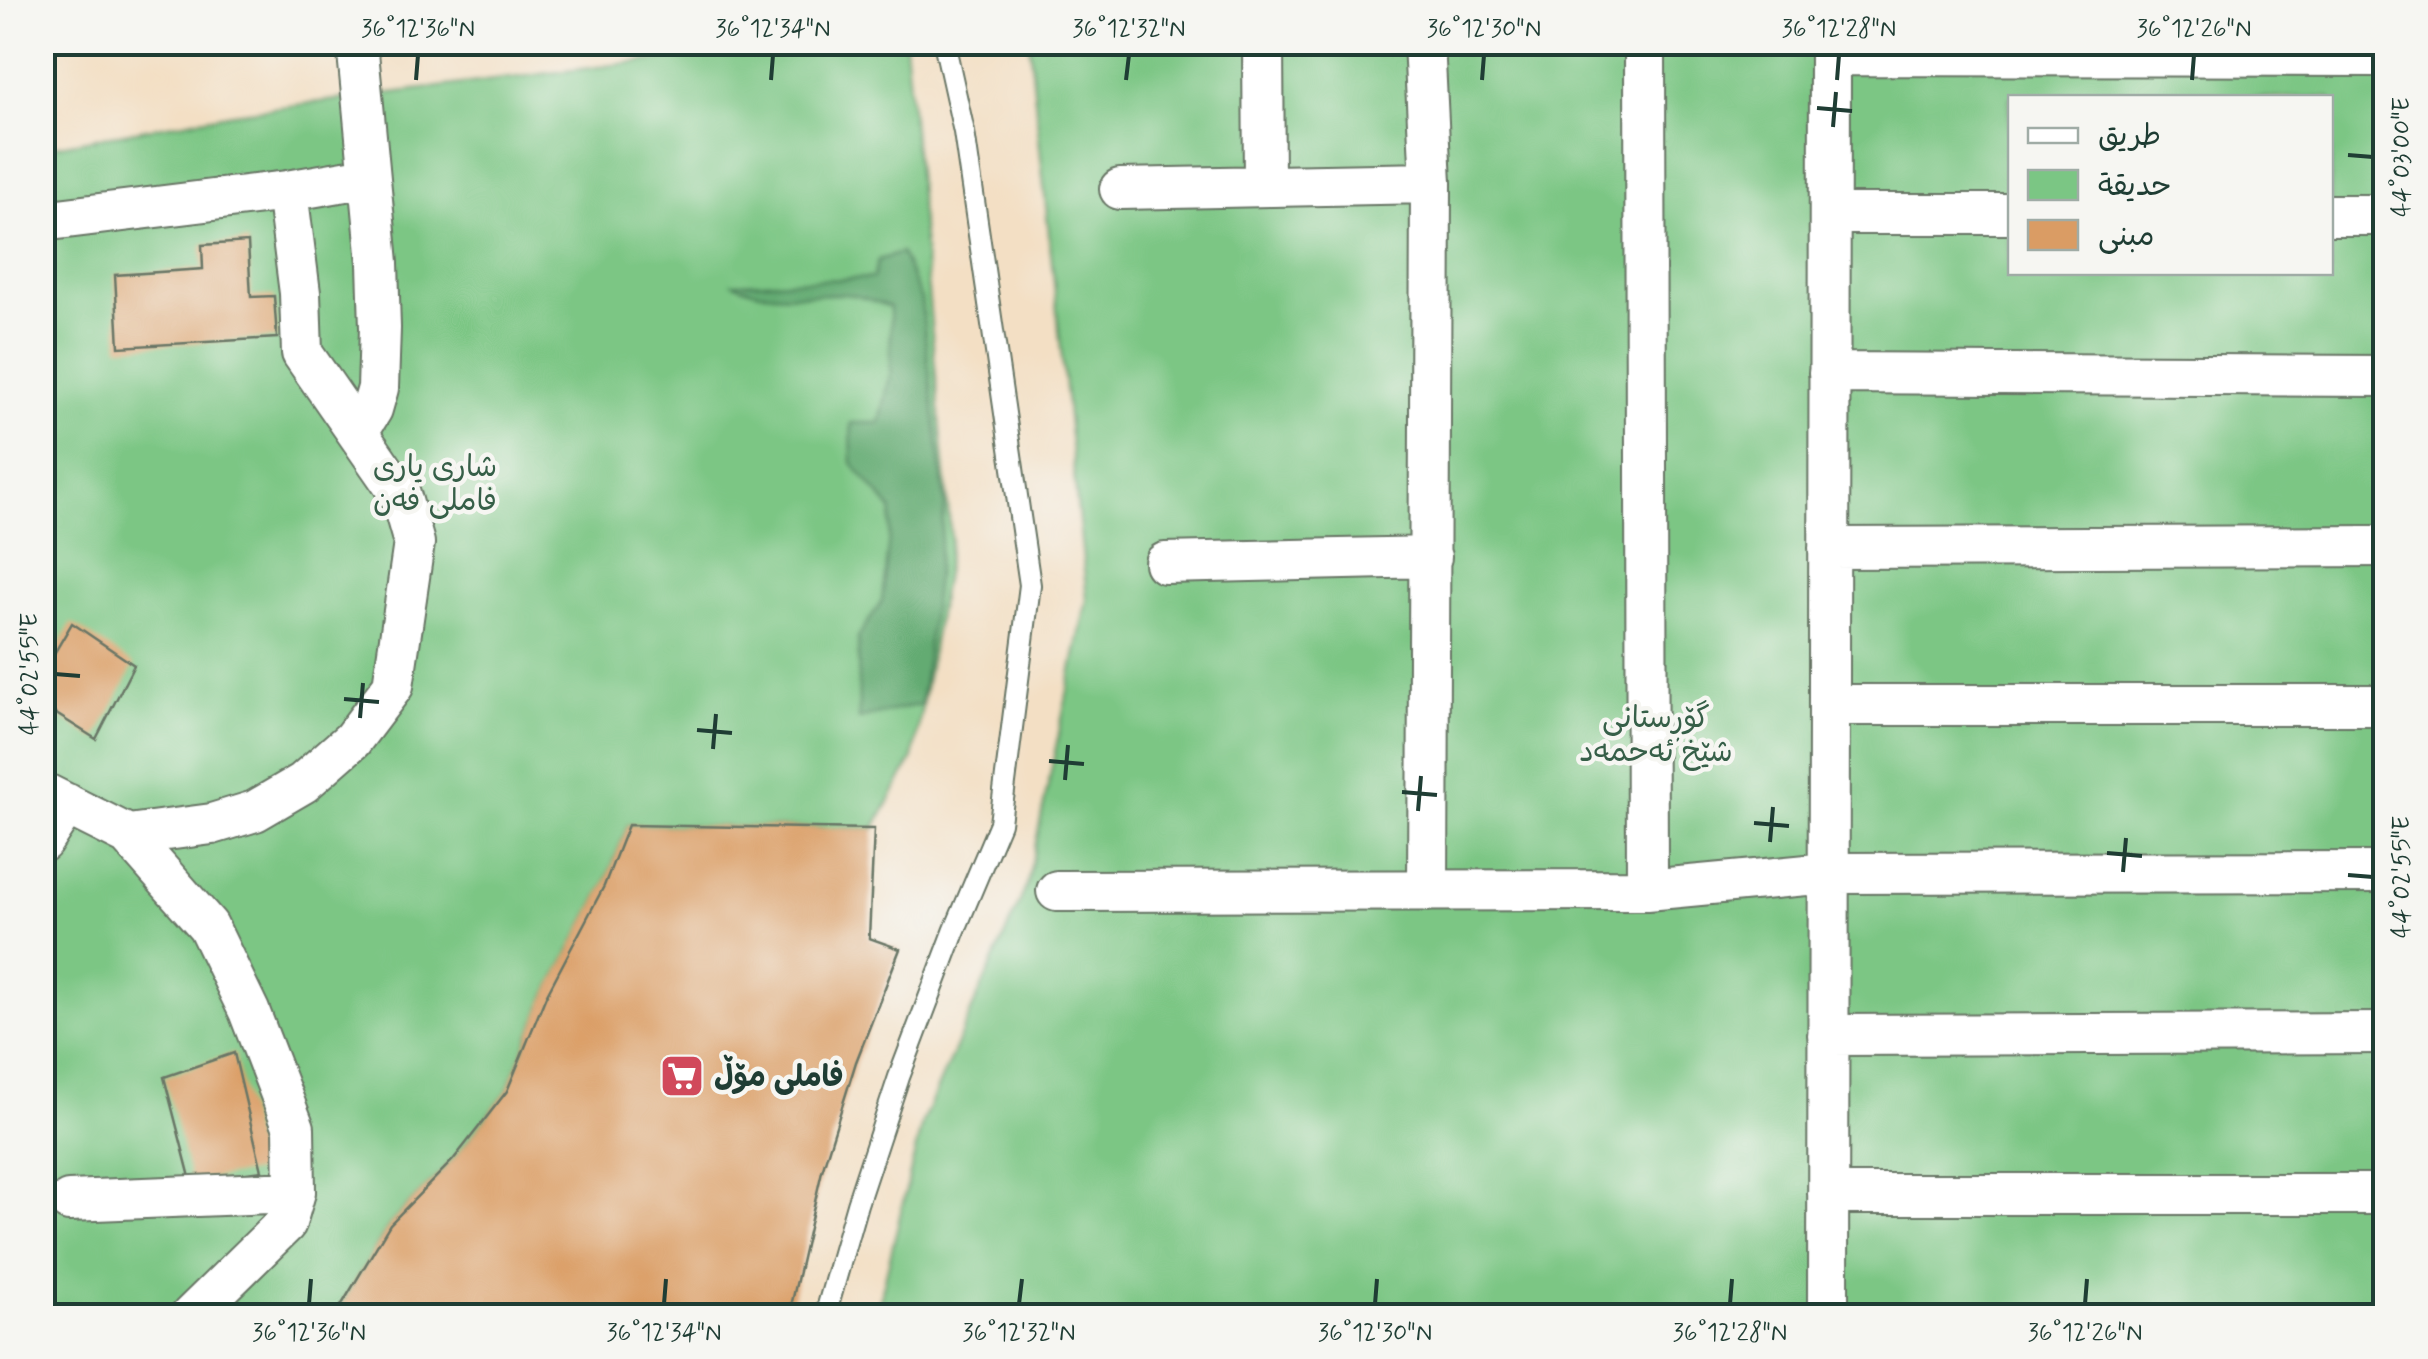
<svg xmlns="http://www.w3.org/2000/svg" width="2428" height="1359" font-family="Mynerve,'Playpen Sans Arabic',sans-serif">
	<style>
		.green { fill: #7bc684; stroke: #4d825c; stroke-width: 2.5; fill-rule: evenodd }
		.forest { fill: #64ab72; stroke: #427453; stroke-width: 2.5 }
		.building { fill: #da9c64 }
		.lines { fill: none; stroke-linecap: round; stroke-linejoin: round }
		.lane-casing { stroke: #697666; stroke-width: 24 }
		.street-casing { stroke: #697666; stroke-width: 44 }
		.lane { stroke: #fff; stroke-width: 20 }
		.street { stroke: #fff; stroke-width: 40 }
		.ticks { fill: none; stroke: #1f3d34; stroke-width: 4 }
		.labels { text-anchor: middle; stroke-width: 9; stroke-linejoin: round; paint-order: stroke }
		.park-label { font-size: 30px; fill: #365f48; stroke: #f6f6f2 }
		.poi-label { font-size: 30px; font-weight: bold; fill: #1f3d34; stroke: #f6f6f2; text-anchor: start }
		.neatline { fill: none; stroke: #1f3d34; stroke-width: 4 }
		.ticks-label { font-size: 25px; text-anchor: middle; fill: #1f3d34 }
	</style>
	<rect width="100%" height="100%" fill="#f6f6f2"/>
	<filter id="ink" filterUnits="userSpaceOnUse"><feTurbulence type="fractalNoise" baseFrequency=".01" numOctaves="2"/><feDisplacementMap in="SourceGraphic" scale="20" xChannelSelector="R" yChannelSelector="G"/><feConvolveMatrix kernelMatrix="1 2 1 2 8 2 1 2 1" color-interpolation-filters="sRGB"/></filter>
	<filter id="wash" filterUnits="userSpaceOnUse"><feTurbulence type="fractalNoise" baseFrequency=".0048" numOctaves="4" result="noise"/><feDisplacementMap in="SourceGraphic" scale="40" xChannelSelector="R" yChannelSelector="G"/><feGaussianBlur stdDeviation="2.25" result="paint"/><feColorMatrix in="noise" values="0 0 0 0 0 0 0 0 0 0 0 0 0 0 0 0 0 1.4 0 .05"/><feComposite in="paint" operator="in"/></filter>
	<g filter="url(#wash)">
		<rect width="100%" height="100%" fill="#f3dfc4"/>
		<!-- green -->
		<path class="green" d="M787 43H905L951 539 913 758 874 829 628 825 604 886 546 996 507 1091 453 1160 390 1224 335 1316H43V148L233 113Z
			M1029 43H2385V1316H876L922 1123 1027 885 1087 599ZM2010 98H2330V272H2010Z"/>
		<!-- forest -->
		<path class="forest" d="M901 253 921 299 945 504 921 704 859 719 858 637 882 601 892 510 852 463 851 423H880L891 372 890 307C876 302 859 295 844 294 806 293 769 301 734 283L873 278 878 260Z"/>
		<g id="blocks">
			<!-- building -->
			<path class="building" d="M248 242 251 297 274 296 277 338 119 347 115 275 203 269 202 245Z
				M72 623 134 665 96 739 42 705V674Z
				M628 825 874 829 869 938 900 949 856 1062 822 1171 789 1315 761 1306 759 1316H335L390 1224 453 1160 507 1091 546 996 604 886Z
				M234 1053 262 1171 191 1181 164 1077Z"/>
		</g>
	</g>
	<g filter="url(#ink)">
		<use href="#blocks" fill-opacity="0" stroke="#697666" stroke-width="2.5"/>
		<g class="lines">
			<defs>
				<path id="lane" d="M825 1316 857 1204 899 1077 954 932 1000 823 1030 585 964 132 944 42"/>
				<path id="street" d="M357 42 378 263 380 328 378 388 372 409 358 431
					M1263 42 1264 184
					M1424 42 1431 183 1428 891
					M1645 42 1647 890
					M1830 55 2386 56
					M1120 189 1431 183
					M1830 214H2010
					M2330 215H2386
					M42 221 287 191 368 177
					M1829 373 2386 376
					M1829 548 2386 546
					M1165 563 1431 557
					M1829 705H2386
					M42 792 128 835 208 926 249 1011 294 1128 295 1192 286 1223 191 1316
					M128 835 212 824 255 811 303 783 352 740 393 686 414 543 400 494 302 353 300 293 287 191
					M42 842 67 804
					M1057 891 1647 890 1828 873 2386 872
					M1828 1035 2386 1033
					M1828 1194H2386
					M69 1201 295 1192
					M1828 1316 1830 42"/>
			</defs>
			<!-- lane casing -->
			<use href="#lane" class="lane-casing"/>
			<!-- street casing -->
			<use href="#street" class="street-casing"/>
			<!-- lane -->
			<use href="#lane" class="lane"/>
			<!-- street -->
			<use href="#street" class="street"/>
		</g>
	</g>
	<!-- ticks -->
	<path class="ticks" d="M416 80 418 55M771 80 773 55M1126 80 1129 55M1482 80 1484 55M1837 80 1839 55M2192 80 2194 55M1817 108 1852 111M1833 127 1836 92M2348 155 2373 157M55 674 80 676M344 699 379 702M360 718 363 683M697 730 732 733M713 749 716 714M1049 761 1084 764M1065 780 1068 745M1402 792 1437 795M1418 811 1421 776M1754 823 1789 826M1770 842 1773 807M2107 853 2142 856M2123 872 2126 838M2348 875 2373 877M309 1304 311 1279M664 1304 666 1279M1019 1304 1022 1279M1375 1304 1377 1279M1730 1304 1732 1279M2085 1304 2087 1279"/>
	<!-- icons -->
	<defs>
		<symbol id="supermarket-square" viewBox="-11 -11 22 22"><rect x="-9" y="-9" width="18" height="18" rx="4" fill="#d1495b" stroke="#f6f6f2"/><path d="M-6-5.5h2.5l.6 2H6L4.5 2H-2.5L-4.4-4H-6ZM-1.5 3.2a1.3 1.3 0 1 0 .1 0ZM3 3.2a1.3 1.3 0 1 0 .1 0Z" fill="#fff"/></symbol>
	</defs>
	<g fill-rule="evenodd">
		<use href="#supermarket-square" x="657" y="1051" width="50" height="50"/>
	</g>
	<g class="labels">
		<!-- park labels -->
		<g class="park-label">
			<text x="435" y="476">شاری یاری<tspan x="435" dy="34">فاملی فەن</tspan></text>
			<text x="1656" y="727">گۆڕستانی<tspan x="1656" dy="34">شێخ ئەحمەد</tspan></text>
		</g>
		<!-- poi labels -->
		<g class="poi-label">
			<text x="714" y="1086">فاملی مۆڵ</text>
		</g>
	</g>
	<!-- margin -->
	<rect width="2428" height="1359" fill="none" stroke="#f6f6f2" stroke-width="110"/>
	<!-- legend -->
	<rect x="2008" y="95" width="325" height="180" fill="#f6f6f2" stroke="#a0aca6" stroke-width="2.5"/>
	<rect x="2028" y="128" width="50" height="15" fill="#ffffff" stroke="#a0aca6" stroke-width="2.5"/>
	<text x="2098" y="145" font-size="30" fill="#1f3d34">طريق</text>
	<rect x="2028" y="170" width="50" height="30" fill="#7bc684" stroke="#a0aca6" stroke-width="2.5"/>
	<text x="2098" y="195" font-size="30" fill="#1f3d34">حديقة</text>
	<rect x="2028" y="220" width="50" height="30" fill="#da9c64" stroke="#a0aca6" stroke-width="2.5"/>
	<text x="2098" y="245" font-size="30" fill="#1f3d34">مبنى</text>
	<rect x="55" y="55" width="2318" height="1249" class="neatline"/>
	<g class="ticks-label">
		<text x="418" y="36">36°12'36"N</text>
		<text x="773" y="36">36°12'34"N</text>
		<text x="1129" y="36">36°12'32"N</text>
		<text x="1484" y="36">36°12'30"N</text>
		<text x="1839" y="36">36°12'28"N</text>
		<text x="2194" y="36">36°12'26"N</text>
		<text transform="translate(2400 157) rotate(-90)" y="9">44°03'00"E</text>
		<text transform="translate(28 674) rotate(-90)" y="9">44°02'55"E</text>
		<text transform="translate(2400 877) rotate(-90)" y="9">44°02'55"E</text>
		<text x="309" y="1340">36°12'36"N</text>
		<text x="664" y="1340">36°12'34"N</text>
		<text x="1019" y="1340">36°12'32"N</text>
		<text x="1375" y="1340">36°12'30"N</text>
		<text x="1730" y="1340">36°12'28"N</text>
		<text x="2085" y="1340">36°12'26"N</text>
	</g>
</svg>
